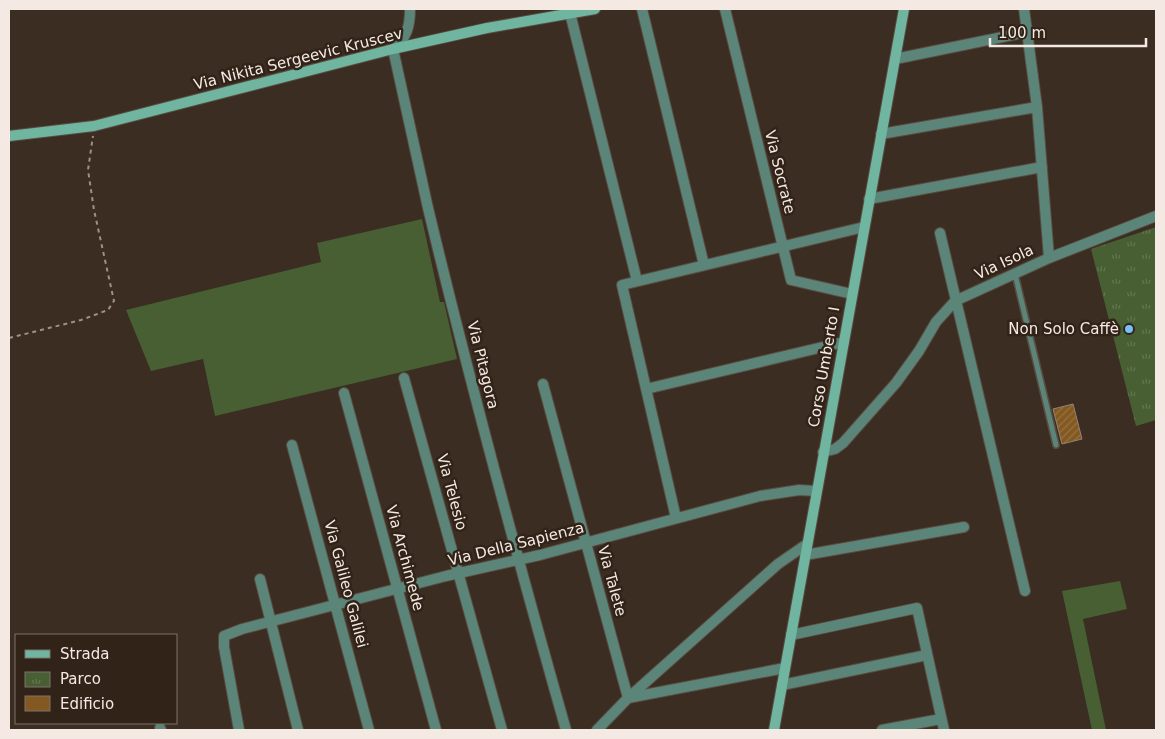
<svg xmlns="http://www.w3.org/2000/svg" width="1165" height="739" font-family="'DejaVu Sans',sans-serif">
	<style>
		.green { fill: #475f32 }
		.park { fill: url(#park-tufts) }
		.building { fill: url(#building-hatch); stroke: #928475 }
		.lines { fill: none; stroke-linecap: round; stroke-linejoin: round }
		.lane-casing { stroke: #594b41; stroke-width: 8 }
		.street-casing { stroke: #594b41; stroke-width: 12 }
		.secondary-casing { stroke: #594b41; stroke-width: 12 }
		.path { stroke: #9d9188; stroke-width: 2; stroke-dasharray: 4 4; stroke-linecap: butt }
		.lane { stroke: #5b8578; stroke-width: 5 }
		.street { stroke: #5b8578; stroke-width: 10 }
		.secondary { stroke: #6fb5a0; stroke-width: 10 }
		.poi-dot { fill: #75c0f6; stroke: #312318; stroke-width: 2 }
		.labels { text-anchor: middle; stroke-width: 5; stroke-linejoin: round; paint-order: stroke }
		.street-label { font-size: 15px; fill: #f4eae3; stroke: #312318 }
		.poi-label { font-size: 15px; fill: #f4eae3; stroke: #312318; text-anchor: end }
	</style>
	<defs>
		<pattern id="park-tufts" width="24" height="20" patternUnits="userSpaceOnUse" patternTransform="scale(1.25)"><rect width="24" height="20" fill="#475f32"/><path d="M3 7l-1-3M5 7V3M7 7l1-3M15 17l-1-3M17 17v-4M19 17l1-3" fill="none" stroke="#627650"/></pattern>
		<pattern id="building-hatch" width="6" height="6" patternUnits="userSpaceOnUse" patternTransform="scale(1.25)"><rect width="6" height="6" fill="#845921"/><path d="M-1 1l2-2M0 6l6-6M5 7l2-2" fill="none" stroke="#967141"/></pattern>
	</defs>
	<rect width="100%" height="100%" fill="#3b2d22"/>
	<!-- green -->
	<path class="green" d="M422 219 440 302H444L457 359 215 416 203 359 151 371 126 310 321 262 317 243Z
		M1120 581 1127 609 1083 619 1106 730H1092L1062 591Z"/>
	<!-- park -->
	<path class="park" d="M1156 227V420L1136 426 1091 249Z"/>
	<!-- building -->
	<path class="building" d="M1073 404 1082 439 1062 444 1053 409Z"/>
	<g class="lines">
		<defs>
			<path id="lane" d="M1015 274 1056 445"/>
			<path id="street" d="M410 9C410 26 407 38 393 49 405 102 416 155 428 208 470 383 517 557 566 730
				M642 9 704 265
				M725 9 791 280 852 294
				M1024 9 1037 107 1049 258
				M570 13 637 281
				M895 59 1027 32
				M881 134 1037 107
				M869 199 1042 167
				M940 233 1025 591
				M404 378 502 730
				M543 384 628 698 785 668
				M646 389 844 342
				M344 393 436 730
				M292 445 369 730
				M823 452 835 449 843 443 896 383 919 351 936 322 955 301 1049 258 1156 216
				M676 518 622 285 864 227
				M805 555 964 527
				M260 579 298 730
				M791 635 917 608 944 730
				M782 685 927 655
				M160 728 161 730
				M239 730 224 647V636L242 629 446 576 540 555 760 496 799 490 816 491
				M597 730 628 698 778 564 807 544
				M882 730 941 719"/>
			<path id="secondary" d="M9 136 94 126 393 49 487 28 595 9
				M774 730 904 9"/>
		</defs>
		<!-- lane casing -->
		<use href="#lane" class="lane-casing"/>
		<!-- street casing -->
		<use href="#street" class="street-casing"/>
		<!-- secondary casing -->
		<use href="#secondary" class="secondary-casing"/>
		<!-- path -->
		<path class="path" d="M9 338 81 320 108 310 114 301 94 210 88 170 93 136"/>
		<!-- lane -->
		<use href="#lane" class="lane"/>
		<!-- street -->
		<use href="#street" class="street"/>
		<!-- secondary -->
		<use href="#secondary" class="secondary"/>
	</g>
	<!-- markers -->
	<circle class="poi-dot" cx="1129" cy="329" r="5"/>
	<g class="labels">
		<!-- street labels -->
		<g class="street-label">
			<text transform="translate(298 59) rotate(-14)" y="5">Via Nikita Sergeevic Kruscev</text>
			<text transform="translate(780 172) rotate(76)" y="5">Via Socrate</text>
			<text transform="translate(1004 262) rotate(-25)" y="5">Via Isola</text>
			<text transform="translate(483 365) rotate(76)" y="5">Via Pitagora</text>
			<text transform="translate(824 367) rotate(-80)" y="5">Corso Umberto I</text>
			<text transform="translate(452 492) rotate(75)" y="5">Via Telesio</text>
			<text transform="translate(516 544) rotate(-14)" y="5">Via Della Sapienza</text>
			<text transform="translate(405 558) rotate(75)" y="5">Via Archimede</text>
			<text transform="translate(612 581) rotate(75)" y="5">Via Talete</text>
			<text transform="translate(346 584) rotate(75)" y="5">Via Galileo Galilei</text>
		</g>
		<!-- poi labels -->
		<g class="poi-label">
			<text x="1119" y="334">Non Solo Caffè</text>
		</g>
	</g>
	<!-- border -->
	<rect width="1165" height="739" fill="none" stroke="#f4eae3" stroke-width="20"/>
	<!-- legend -->
	<rect x="15" y="634" width="162" height="90" fill="#312318" stroke="#7f7369"/>
	<rect x="25" y="650" width="25" height="8" fill="#6fb5a0" stroke="#7f7369"/>
	<text x="60" y="659" font-size="15" fill="#f4eae3">Strada</text>
	<rect x="25" y="672" width="25" height="15" fill="url(#park-tufts)" stroke="#7f7369"/>
	<text x="60" y="684" font-size="15" fill="#f4eae3">Parco</text>
	<rect x="25" y="696" width="25" height="15" fill="#845921" stroke="#7f7369"/>
	<text x="60" y="709" font-size="15" fill="#f4eae3">Edificio</text>
	<!-- scale -->
	<path d="M990 38v8h156v-8" fill="none" stroke="#f4eae3" stroke-width="2.5"/>
	<text x="998" y="38" font-size="15" fill="#f4eae3" stroke="#312318" stroke-width="4" paint-order="stroke">100 m</text>
</svg>
